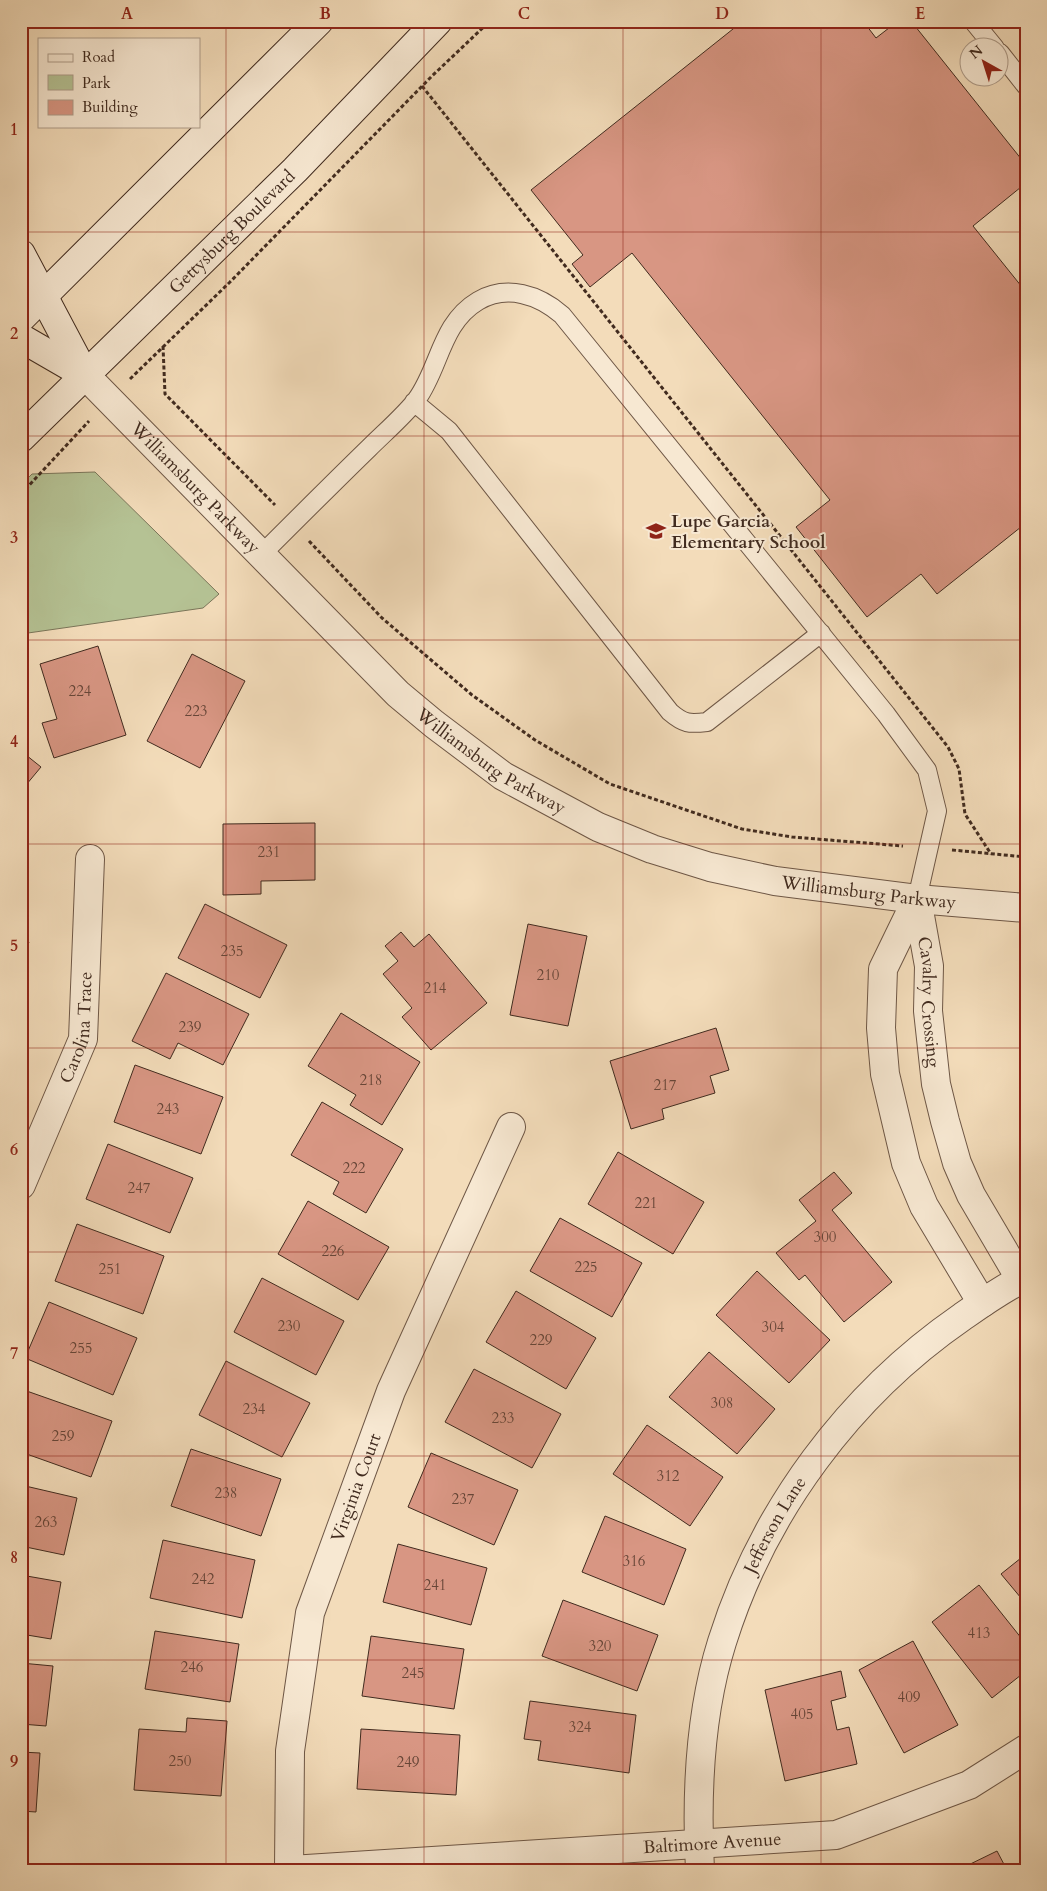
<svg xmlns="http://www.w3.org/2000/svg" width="1047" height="1891" font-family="Cardo,serif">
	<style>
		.green { fill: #b5c294; stroke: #7b765a }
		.building { fill: #d89683; stroke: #412b1f }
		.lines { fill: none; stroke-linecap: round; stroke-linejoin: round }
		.lane-casing { stroke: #6e5746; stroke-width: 20 }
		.street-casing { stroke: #6e5746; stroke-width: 30 }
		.secondary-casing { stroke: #412b1f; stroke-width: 30 }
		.path { stroke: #412b1f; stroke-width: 3; stroke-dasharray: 4 2.5; stroke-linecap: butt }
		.lane { stroke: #f7e8d2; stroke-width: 18 }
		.street { stroke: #f7e8d2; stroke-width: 28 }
		.secondary { stroke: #f7e8d2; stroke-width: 28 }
		.grid { fill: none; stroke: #8f2418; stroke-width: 1; stroke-opacity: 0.55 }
		.labels { text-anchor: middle; stroke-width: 4; stroke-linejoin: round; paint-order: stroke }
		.number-label { font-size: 15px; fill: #674638 }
		.street-label { font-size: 18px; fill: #412b1f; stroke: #f7e8d2 }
		.poi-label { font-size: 18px; font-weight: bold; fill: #412b1f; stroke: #f7e8d2; text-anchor: start }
		.neatline { fill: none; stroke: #8f2418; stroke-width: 2 }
		.grid-label { font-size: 16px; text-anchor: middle; font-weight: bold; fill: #8f2418 }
	</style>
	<rect width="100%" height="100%" fill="#f3dcba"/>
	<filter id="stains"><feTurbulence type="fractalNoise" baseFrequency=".004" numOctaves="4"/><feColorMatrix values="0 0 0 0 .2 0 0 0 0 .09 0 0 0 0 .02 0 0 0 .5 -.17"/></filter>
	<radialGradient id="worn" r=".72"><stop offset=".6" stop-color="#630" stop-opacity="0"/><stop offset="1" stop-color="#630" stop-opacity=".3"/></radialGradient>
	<!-- green -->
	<path class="green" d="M95 472 219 594 203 608 21 634V485L32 474Z"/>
	<!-- building -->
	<path class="building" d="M743 21H863L876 38 898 21H911L1026 165V183L973 226 1026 292V523L937 594 921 574 867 617 796 527 830 500 632 253 590 287 572 264 583 255 531 190Z
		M98 646 126 735 54 758 42 723 57 719 40 664Z
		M192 654 245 681 200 768 147 741Z
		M21 751 41 767 21 791Z
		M315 823V880L261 881V894L223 895V824Z
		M205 904 287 945 260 998 178 958Z
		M528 924 587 936 568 1026 510 1015Z
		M401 932 414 947 429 934 487 1003 431 1050 402 1017 412 1008 383 974 398 961 385 946Z
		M21 938 29 942 21 960Z
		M166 973 249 1014 223 1065 178 1043 170 1059 132 1041Z
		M341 1013 420 1062 382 1125 350 1105 356 1095 308 1066Z
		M716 1028 729 1070 710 1076 715 1093 662 1109 664 1119 631 1129 610 1061Z
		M135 1065 223 1097 201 1154 114 1122Z
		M1026 1099V1114L1022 1100Z
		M322 1102 403 1149 366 1213 333 1194 339 1182 291 1155Z
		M108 1144 193 1178 170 1233 86 1199Z
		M618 1152 704 1202 673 1254 588 1204Z
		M834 1172 852 1193 832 1210 892 1282 844 1322 805 1275 799 1280 776 1253 816 1221 799 1200Z
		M308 1201 389 1247 358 1300 278 1254Z
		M560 1218 642 1263 612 1317 530 1271Z
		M77 1224 164 1256 143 1314 55 1281Z
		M757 1271 830 1340 789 1383 716 1315Z
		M262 1278 344 1321 316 1375 234 1332Z
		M516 1291 596 1338 566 1389 486 1342Z
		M49 1302 137 1338 113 1395 25 1358Z
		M709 1352 775 1409 737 1454 669 1397Z
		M226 1361 310 1403 282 1457 199 1415Z
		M474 1369 561 1414 532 1468 445 1422Z
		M21 1389 112 1421 91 1477 21 1452Z
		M647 1425 723 1477 690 1526 613 1474Z
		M191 1449 281 1479 261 1536 171 1506Z
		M431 1453 518 1490 494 1545 408 1507Z
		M21 1485 77 1498 64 1555 21 1546Z
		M605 1516 686 1549 664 1605 582 1572Z
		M163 1540 255 1560 242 1618 150 1598Z
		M398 1544 487 1568 471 1625 383 1602Z
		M1026 1554V1604L1001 1574Z
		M21 1575 61 1582 51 1639 21 1634Z
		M979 1585 1026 1644V1671L992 1698 932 1622Z
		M563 1600 658 1635 637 1691 542 1656Z
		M155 1631 239 1644 230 1702 145 1689Z
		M371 1636 464 1649 454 1709 362 1696Z
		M913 1641 958 1725 904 1753 859 1670Z
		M21 1663 53 1666 46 1726 21 1724Z
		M841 1671 846 1697 831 1701 837 1730 849 1727 857 1764 785 1781 765 1690Z
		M530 1701 636 1715 629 1773 538 1760 541 1741 524 1739Z
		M187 1718 227 1721 221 1796 134 1790 139 1729 186 1732Z
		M361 1729 460 1735 456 1795 357 1789Z
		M21 1752 40 1753 36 1812 21 1811Z
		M997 1851 1007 1870H958Z"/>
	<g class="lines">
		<defs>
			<path id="lane" d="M973 21 995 48
				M1000 53 1026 86
				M414 402 449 431 670 712C684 724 689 724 707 722L821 633
				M261 555C297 519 333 483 369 448 383 434 406 414 417 399 440 367 441 323 478 301 507 284 539 295 562 315L886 714 927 770 937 811 917 899"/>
			<g id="street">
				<path id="s1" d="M85 375 398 694 434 724 503 776 598 827 652 849 710 867 775 881 917 899 1026 908"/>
				<path d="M917 899 883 969 881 1028 885 1074 906 1163 924 1206 982 1303"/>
				<path id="s2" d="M917 899 929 966 928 1011 936 1084 945 1121 957 1163 971 1195 1021 1280"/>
				<path id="s3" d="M21 1185 83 1039 90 859"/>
				<path id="s4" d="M289 1870 290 1751 310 1613 391 1391 511 1127"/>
				<path id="s5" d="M291 1870 836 1835 969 1785 1026 1749"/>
				<path id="s6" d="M700 1870C696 1794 699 1715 722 1642 763 1511 849 1395 962 1317 982 1303 1003 1288 1026 1277"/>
			</g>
			<g id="secondary">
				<path d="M21 254 85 375"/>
				<path d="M21 318 319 21"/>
				<path d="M21 338 85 375"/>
				<path id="s7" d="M21 438 295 170 438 21"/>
			</g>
		</defs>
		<!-- lane casing -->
		<use href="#lane" class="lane-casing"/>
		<!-- street casing -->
		<use href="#street" class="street-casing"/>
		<!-- secondary casing -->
		<use href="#secondary" class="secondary-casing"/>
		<!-- path -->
		<path class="path" d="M422 86 948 747 959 769 965 814 991 854
			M163 346 165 394 275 505
			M130 379 230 282 432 76 490 21
			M21 494 89 421
			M309 541 382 618 472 695 535 740 610 784 742 829 792 837 903 846
			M952 850 1026 857"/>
		<!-- lane -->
		<use href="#lane" class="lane"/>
		<!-- street -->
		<use href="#street" class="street"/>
		<!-- secondary -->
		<use href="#secondary" class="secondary"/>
	</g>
	<!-- grid -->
	<path class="grid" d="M226 21V1870M424 21V1870M623 21V1870M821 21V1870M21 232H1026M21 436H1026M21 640H1026M21 844H1026M21 1048H1026M21 1252H1026M21 1456H1026M21 1660H1026"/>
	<!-- icons -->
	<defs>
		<symbol id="school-bare" viewBox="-9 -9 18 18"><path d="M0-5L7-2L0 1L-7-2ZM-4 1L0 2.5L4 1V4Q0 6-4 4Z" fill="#8f2418" stroke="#f7e8d2" stroke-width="2.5" paint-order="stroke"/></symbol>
	</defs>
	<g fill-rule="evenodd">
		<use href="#school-bare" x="642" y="517" width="28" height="28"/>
	</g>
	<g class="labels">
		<!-- number labels -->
		<g class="number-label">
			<text x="80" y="696">224</text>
			<text x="196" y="716">223</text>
			<text x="269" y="857">231</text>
			<text x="232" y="956">235</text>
			<text x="548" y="980">210</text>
			<text x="435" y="993">214</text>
			<text x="190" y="1032">239</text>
			<text x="371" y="1085">218</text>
			<text x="665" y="1090">217</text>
			<text x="168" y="1114">243</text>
			<text x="354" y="1173">222</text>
			<text x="139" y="1193">247</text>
			<text x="646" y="1208">221</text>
			<text x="825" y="1242">300</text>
			<text x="333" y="1256">226</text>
			<text x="586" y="1272">225</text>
			<text x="110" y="1274">251</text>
			<text x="289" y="1331">230</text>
			<text x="773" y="1332">304</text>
			<text x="541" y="1345">229</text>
			<text x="81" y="1353">255</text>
			<text x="722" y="1408">308</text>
			<text x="254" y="1414">234</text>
			<text x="503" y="1423">233</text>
			<text x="63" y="1441">259</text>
			<text x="668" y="1481">312</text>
			<text x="226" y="1498">238</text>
			<text x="463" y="1504">237</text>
			<text x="46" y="1527">263</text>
			<text x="634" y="1566">316</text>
			<text x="203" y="1584">242</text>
			<text x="435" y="1590">241</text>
			<text x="979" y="1638">413</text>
			<text x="600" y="1651">320</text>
			<text x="192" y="1672">246</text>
			<text x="413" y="1678">245</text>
			<text x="909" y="1702">409</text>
			<text x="802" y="1719">405</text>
			<text x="580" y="1732">324</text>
			<text x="180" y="1766">250</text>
			<text x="408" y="1767">249</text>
		</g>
		<!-- street labels -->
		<g class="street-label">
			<text dy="6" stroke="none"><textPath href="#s7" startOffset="295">Gettysburg Boulevard</textPath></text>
			<text dy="6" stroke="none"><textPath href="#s1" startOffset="158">Williamsburg Parkway</textPath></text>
			<text dy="6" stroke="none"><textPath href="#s1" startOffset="562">Williamsburg Parkway</textPath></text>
			<text dy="6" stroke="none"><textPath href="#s1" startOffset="968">Williamsburg Parkway</textPath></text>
			<text dy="6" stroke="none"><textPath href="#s2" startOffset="104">Cavalry Crossing</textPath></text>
			<text dy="6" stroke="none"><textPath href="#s3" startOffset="169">Carolina Trace</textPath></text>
			<text dy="6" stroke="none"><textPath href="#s4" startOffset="392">Virginia Court</textPath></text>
			<text dy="6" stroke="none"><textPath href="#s6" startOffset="359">Jefferson Lane</textPath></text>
			<text dy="6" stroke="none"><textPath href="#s5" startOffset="422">Baltimore Avenue</textPath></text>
		</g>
		<!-- poi labels -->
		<g class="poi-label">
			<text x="671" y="527">Lupe Garcia<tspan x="671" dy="21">Elementary School</tspan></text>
		</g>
	</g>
	<!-- margin -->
	<rect width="1047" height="1891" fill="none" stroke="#f3dcba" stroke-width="55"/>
	<!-- legend -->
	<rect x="38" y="38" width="162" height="90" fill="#f7e8d2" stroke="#ae9c8a"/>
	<rect x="48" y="54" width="25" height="8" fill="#f7e8d2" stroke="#ae9c8a"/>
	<text x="82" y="62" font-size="15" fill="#412b1f">Road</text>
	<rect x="48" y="75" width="25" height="15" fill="#b5c294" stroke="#ae9c8a"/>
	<text x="82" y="88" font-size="15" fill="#412b1f">Park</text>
	<rect x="48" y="100" width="25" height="15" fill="#d89683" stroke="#ae9c8a"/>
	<text x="82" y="112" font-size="15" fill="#412b1f">Building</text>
	<!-- north arrow -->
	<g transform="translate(984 62) rotate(321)"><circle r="24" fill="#f7e8d2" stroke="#ae9c8a"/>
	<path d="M0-4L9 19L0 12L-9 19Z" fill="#8f2418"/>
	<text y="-8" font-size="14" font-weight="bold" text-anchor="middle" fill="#412b1f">N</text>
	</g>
	<rect x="28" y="28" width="992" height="1836" class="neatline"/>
	<g class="grid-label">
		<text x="127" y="19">A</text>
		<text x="325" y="19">B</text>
		<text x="524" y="19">C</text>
		<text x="722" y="19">D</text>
		<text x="920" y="19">E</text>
		<text x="14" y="135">1</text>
		<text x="14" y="339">2</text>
		<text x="14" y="543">3</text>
		<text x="14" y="747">4</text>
		<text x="14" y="951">5</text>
		<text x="14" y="1155">6</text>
		<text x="14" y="1359">7</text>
		<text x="14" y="1563">8</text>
		<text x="14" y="1767">9</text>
	</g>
	<rect width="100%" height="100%" filter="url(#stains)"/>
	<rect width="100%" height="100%" fill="url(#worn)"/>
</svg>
